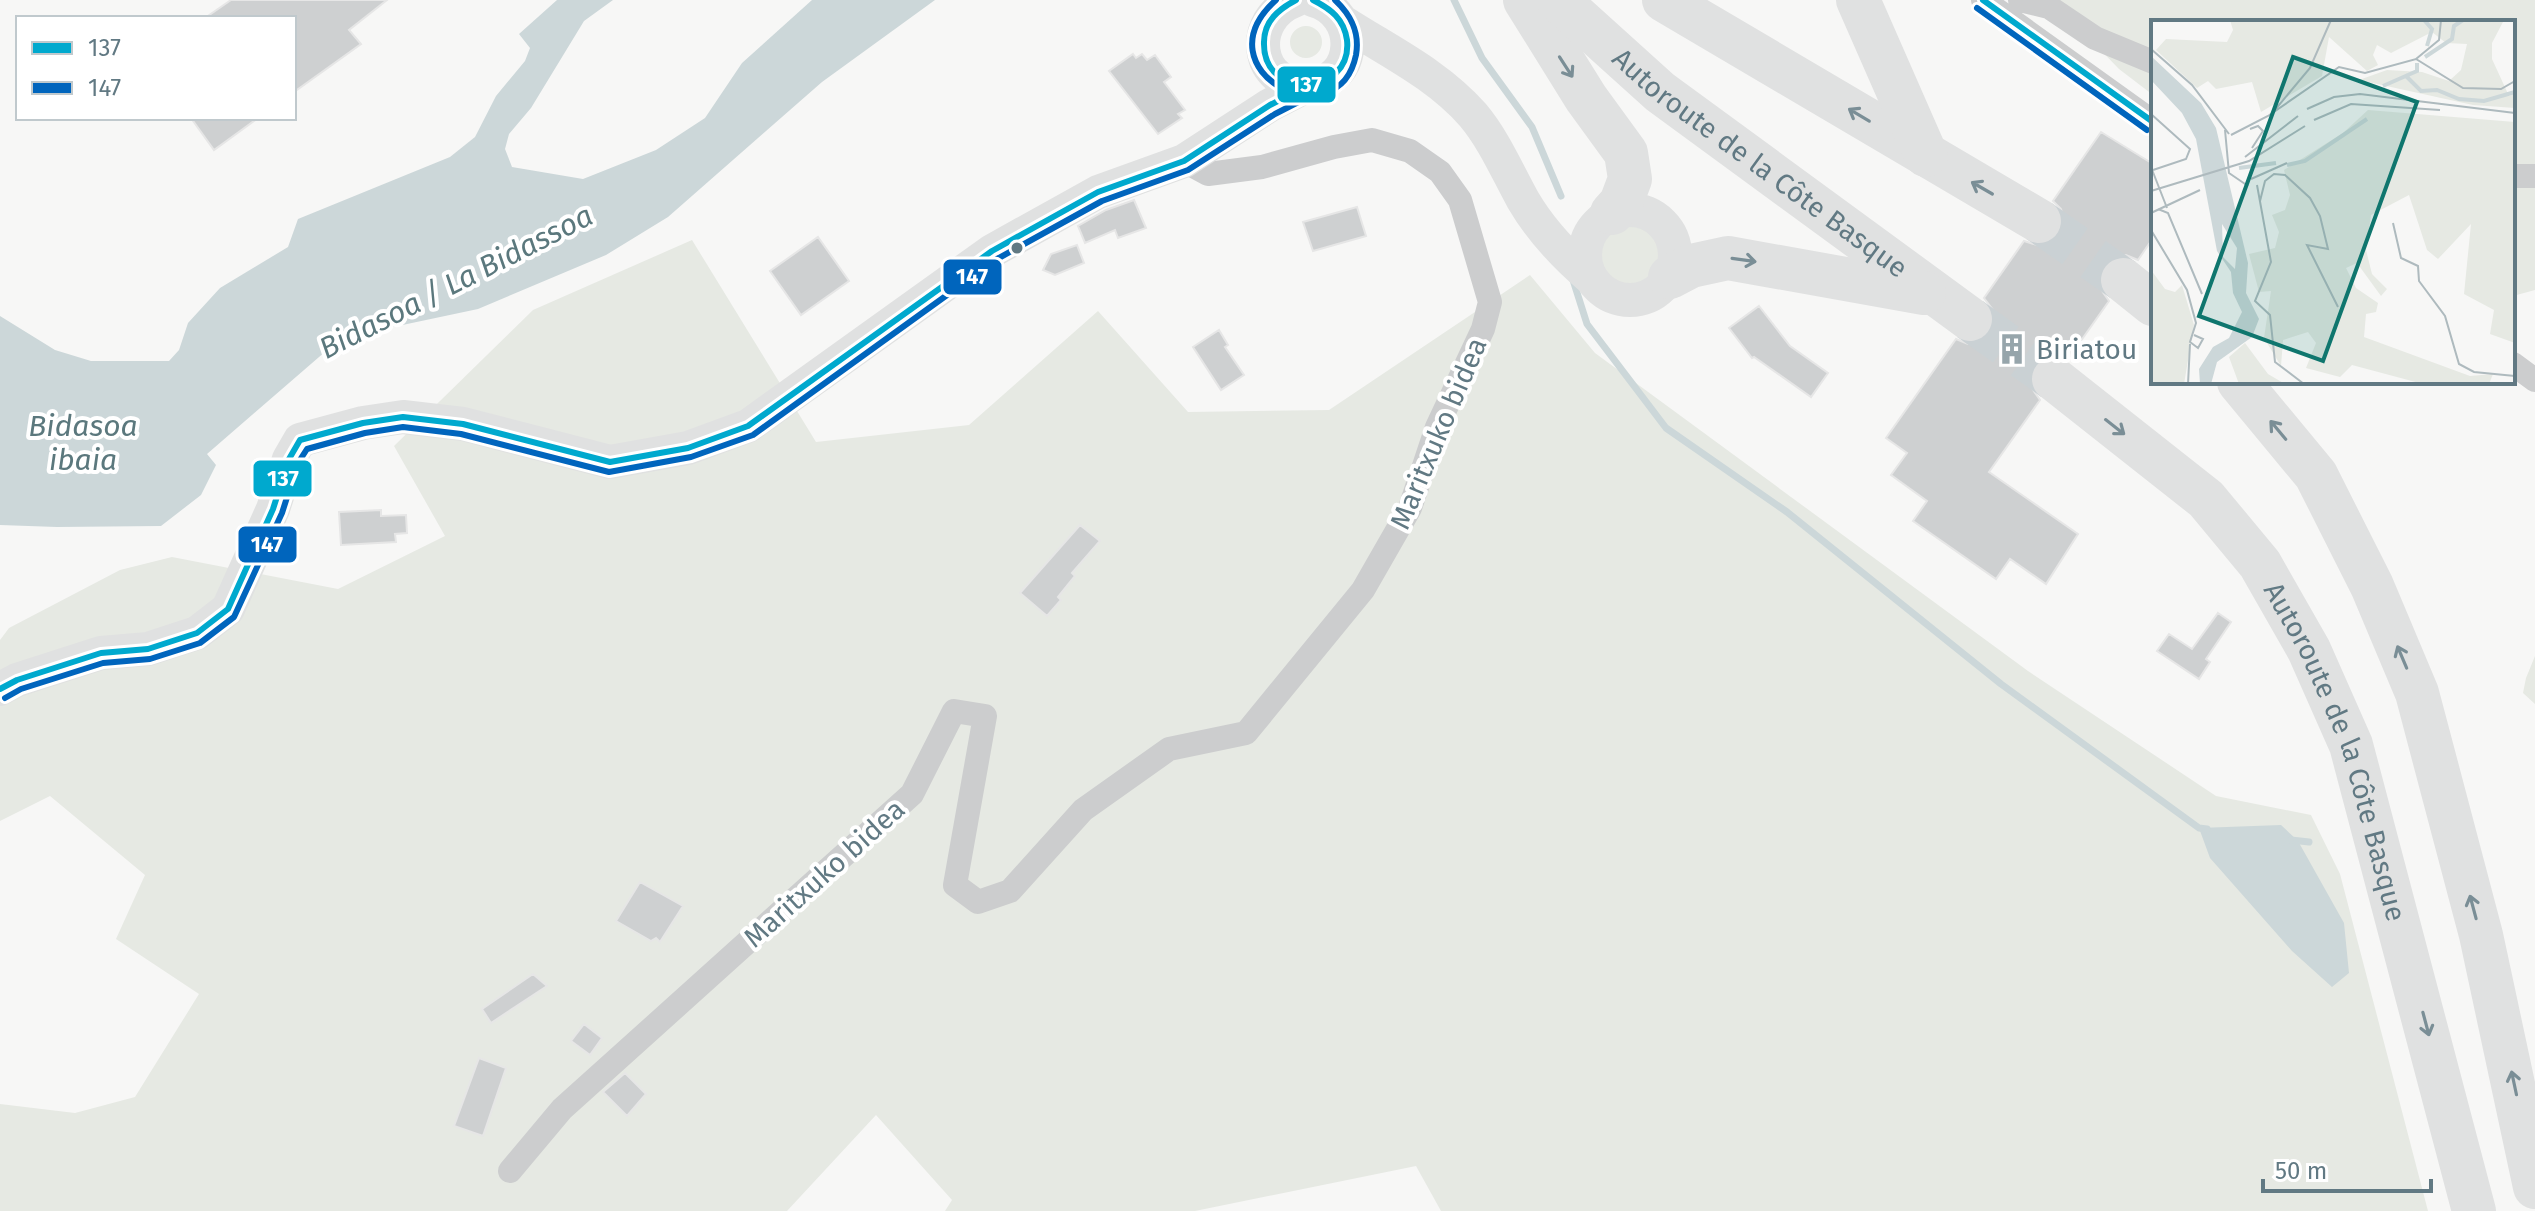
<svg xmlns="http://www.w3.org/2000/svg" width="2535" height="1211" font-family="'Fira Sans',sans-serif">
	<style>
		.green { fill: #e6e9e3 }
		.water { fill: #ccd7d9 }
		.lines { fill: none; stroke-linecap: round; stroke-linejoin: round }
		.stream { stroke: #ccd7d9; stroke-width: 7 }
		.building { fill: #ced0d1; stroke: #e6e6e6; stroke-width: 2 }
		.highway-tunnel { stroke: #cad1d4; stroke-width: 44; stroke-dasharray: 44 22; stroke-linecap: butt }
		.street { stroke: #cccdce; stroke-width: 24 }
		.secondary { stroke: #e0e1e1; stroke-width: 34 }
		.highway { stroke: #e0e1e1; stroke-width: 44 }
		.bus-1-casing { stroke: #fff; stroke-width: 12 }
		.bus-2-casing { stroke: #fff; stroke-width: 12 }
		.bus-1 { stroke: #00a9ce; stroke-width: 6 }
		.bus-2 { stroke: #0065bd; stroke-width: 6 }
		.oneway { stroke: #7a8e96 }
		.bus-dot { fill: #617983; stroke: #fff; stroke-width: 3 }
		.labels { text-anchor: middle; stroke-width: 8; stroke-linejoin: round; paint-order: stroke }
		.street-label { font-size: 28px; fill: #617983; stroke: #fff }
		.poi-label { font-size: 28px; fill: #617983; stroke: #fff; text-anchor: start }
		.water-label { font-size: 30px; font-style: italic; fill: #5b787d; stroke: #fff }
		.inset-river { fill: none; stroke: #ccd7d9; stroke-width: 4 }
		.inset-road { fill: none; stroke: #aebabe; stroke-width: 2 }
		.view { fill: #0f766e; fill-opacity: 0.15; stroke: #0f766e; stroke-width: 4 }
		.inset-edge { fill: none; stroke: #617983; stroke-width: 4 }
		.line-badge { stroke: #fff; stroke-width: 3 }
		.badge-label { font-size: 22px; text-anchor: middle; font-weight: bold; fill: #fff }
	</style>
	<rect width="100%" height="100%" fill="#f7f7f6"/>
	<!-- green -->
	<path class="green" d="M2052 0H2535V290L2513 296V22H2153V95L2119 69Z
		M1290 42a16 16 0 1 1 32 0a16 16 0 1 1-32 0Z
		M1597 256a32 32 0 1 1 64 0a32 32 0 1 1-64 0Z
		M692 240 816 442 969 425 1098 311 1188 412 1329 410 1530 275 1595 353 2028 671 2216 796 2311 815 2340 874 2428 1211H1441L1416 1166 1195 1211H945L952 1200 876 1115 787 1211H0V1104L75 1113 135 1097 199 994 116 939 145 875 50 796 0 821V640L9 628 120 570 172 557 338 589 445 536 394 446 533 310Z
		M2535 656V704L2523 693 2526 678Z"/>
	<!-- water -->
	<path class="water" d="M557 0H613L584 21 531 108 509 134 505 149 512 167 583 179 656 150 705 118 742 63 812 0H935L822 82 668 217 606 255 478 309 341 338 207 454 216 465 201 495 161 526 57 527 0 525V316L55 350 91 361H169L179 350 188 323 220 288 288 247 298 219 450 157 475 137 496 96 525 61 530 48 519 34Z
		M2281 825 2298 841 2344 923 2349 973 2332 987 2292 951 2210 858 2199 828Z"/>
	<g class="lines">
		<!-- stream -->
		<path class="stream" d="M1454 0 1482 58 1532 127 1561 196
			M1573 280 1587 324 1666 428 1787 512 2001 684 2199 828 2207 829
			M2291 840 2309 842"/>
	</g>
	<!-- building -->
	<path class="building" d="M231 0H387L349 30 361 44 294 92V18H205Z
		M1133 54 1136 58 1142 54 1147 60 1155 55 1171 77 1164 82 1185 110 1178 114 1182 118 1158 134 1109 71Z
		M191 118H258L214 150Z
		M2101 132 2153 164V238L2138 260 2126 255 2115 257 2103 265 2098 277 2100 288 2109 301 2068 359 2057 354 2046 356 2034 364 2029 375 2031 387 2040 400 1989 472 2078 534 2046 584 2010 559 1996 579 1913 521 1927 501 1891 475 1907 453 1886 438 1956 339 1968 344 1979 342 1991 333 1995 321 1993 310 1984 298 2024 241 2040 246 2052 242 2060 234 2064 220 2061 209 2053 201Z
		M1134 200 1146 228 1118 238 1115 230 1085 243 1078 226 1106 210Z
		M1357 207 1366 236 1313 251 1303 222Z
		M818 237 849 281 801 315 770 271Z
		M1077 245 1084 263 1055 275 1043 270 1051 254Z
		M1759 306 1790 346 1828 373 1811 397 1754 357 1752 358 1729 328Z
		M1219 330 1228 345 1225 347 1244 375 1221 390 1193 347Z
		M381 510V516L406 515 407 533 395 534 396 542 341 545 339 512Z
		M1080 525 1100 541 1072 573 1075 576 1058 597 1061 600 1047 616 1020 593Z
		M2218 613 2231 622 2206 659 2210 662 2199 679 2157 651 2169 634 2192 649Z
		M640 882 683 906 660 942 656 938 651 941 616 921Z
		M533 974 547 986 491 1023 482 1009Z
		M584 1024 602 1038 590 1055 571 1041Z
		M479 1058 506 1068 483 1136 454 1126Z
		M625 1073 646 1094 627 1116 603 1092Z"/>
	<g class="lines">
		<!-- highway-tunnel -->
		<path class="highway-tunnel" d="M2039 221 2123 280
			M1970 319 2054 379"/>
		<!-- street -->
		<path class="street" d="M1983 0 2153 122
			M2020 0 2049 7 2095 38 2153 62
			M2513 176H2535
			M2513 364 2535 380
			M510 1171 562 1109 912 794 954 711 985 716 955 885 978 902 1010 891 1083 810 1169 749 1246 733 1363 590 1410 508 1437 427 1483 329 1490 302 1460 200 1440 172 1410 151 1372 140 1334 147 1262 167 1208 174 1184 161"/>
		<!-- secondary -->
		<path class="secondary" d="M1296 0C1246 18 1255 89 1309 85 1358 82 1361 13 1313 0
			M1343 22C1388 51 1437 74 1473 115 1494 140 1507 171 1523 200 1541 231 1565 256 1592 279
			M1585 255a45 45 0 1 1 90 0a45 45 0 1 1-90 0Z
			M0 689 17 680 101 653 148 649 197 633 228 609 273 509 289 459 300 440 363 423 403 417 463 424 610 462 688 448 748 426 992 251 1098 192 1184 161 1270 105 1307 86"/>
		<!-- highway -->
		<g class="highway">
			<path d="M1525 0 1586 98 1626 153 1630 179 1621 203 1612 213"/>
			<path id="s1" d="M1558 0 1660 92 1970 319"/>
			<path d="M1664 0 2039 221"/>
			<path d="M1858 0 1926 155"/>
			<path d="M1670 277 1691 266 1728 258 1924 293"/>
			<path d="M2123 280 2153 304"/>
			<path id="s2" d="M2054 379 2206 499 2260 564 2309 650 2351 745 2474 1211"/>
			<path d="M2239 382 2316 475 2372 586 2417 693 2481 935 2535 1187"/>
		</g>
		<defs>
			<path id="bus-1" d="M1296 0C1279 9 1264 21 1264 42 1262 101 1353 97 1347 40 1344 19 1331 9 1313 0
				M1983 0 2153 122
				M0 689 17 680 101 653 148 649 197 633 228 609 273 509 289 459 300 440 363 423 403 417 463 424 610 462 688 448 748 426 992 251 1098 192 1184 161 1270 105 1307 86"/>
			<path id="bus-2" d="M1276 0C1197 71 1338 142 1356 55 1360 32 1351 15 1335 0
				M1977 8 2147 130
				M5 698 21 689 103 663 150 659 200 643 234 617 282 513 298 463 307 449 365 433 403 427 461 434 609 472 691 457 753 435 997 259 1102 201 1188 170 1275 114 1312 95"/>
		</defs>
		<!-- bus-1 casing -->
		<use href="#bus-1" class="bus-1-casing"/>
		<!-- bus-2 casing -->
		<use href="#bus-2" class="bus-2-casing"/>
		<!-- bus-1 -->
		<use href="#bus-1" class="bus-1"/>
		<!-- bus-2 -->
		<use href="#bus-2" class="bus-2"/>
	</g>
	<!-- one-way arrows -->
	<defs><path id="oneway-shaft" d="M-6 0H5M1.5-3L5.5 0L1.5 3" fill="none" stroke-width="1.6" stroke-linecap="round" stroke-linejoin="round" transform="scale(2)"/></defs>
	<g class="oneway">
		<use href="#oneway-shaft" transform="translate(1566 67) rotate(57)"/>
		<use href="#oneway-shaft" transform="translate(1859 115) rotate(-149)"/>
		<use href="#oneway-shaft" transform="translate(1982 188) rotate(-150)"/>
		<use href="#oneway-shaft" transform="translate(1744 260) rotate(8)"/>
		<use href="#oneway-shaft" transform="translate(2115 427) rotate(38)"/>
		<use href="#oneway-shaft" transform="translate(2278 430) rotate(-130)"/>
		<use href="#oneway-shaft" transform="translate(2402 657) rotate(-113)"/>
		<use href="#oneway-shaft" transform="translate(2473 907) rotate(-105)"/>
		<use href="#oneway-shaft" transform="translate(2426 1024) rotate(75)"/>
		<use href="#oneway-shaft" transform="translate(2514 1083) rotate(-102)"/>
	</g>
	<!-- icons -->
	<defs>
		<symbol id="building-bare" viewBox="-9 -9 18 18"><path d="M-4-6H4V6H1V3H-1V6H-4ZM-2.5-4.3h1.7v1.8h-1.7ZM.8-4.3h1.7v1.8H.8ZM-2.5-1h1.7V.8h-1.7ZM.8-1h1.7V.8H.8Z" fill="#96a5ab" stroke="#fff" stroke-width="2.5" paint-order="stroke"/></symbol>
	</defs>
	<g fill-rule="evenodd">
		<use href="#building-bare" x="1990" y="327" width="44" height="44"/>
	</g>
	<!-- markers -->
	<circle class="bus-dot" cx="1017" cy="248" r="7"/>
	<g class="labels">
		<!-- street labels -->
		<g class="street-label">
			<text dy="10" stroke="none"><textPath href="#s1" startOffset="260">Autoroute de la Côte Basque</textPath></text>
			<text transform="translate(1438 433) rotate(-67)" y="10">Maritxuko bidea</text>
			<text dy="10" stroke="none"><textPath href="#s2" startOffset="482">Autoroute de la Côte Basque</textPath></text>
			<text transform="translate(824 873) rotate(-42)" y="10">Maritxuko bidea</text>
		</g>
		<!-- poi labels -->
		<g class="poi-label">
			<text x="2036" y="359">Biriatou</text>
		</g>
		<!-- water labels -->
		<g class="water-label">
			<text transform="translate(456 282) rotate(-27)" y="10">Bidasoa / La Bidassoa</text>
			<text x="83" y="436">Bidasoa<tspan x="83" dy="34">ibaia</tspan></text>
		</g>
	</g>
	<!-- overview -->
	<g transform="translate(2151 20)">
		<rect width="364" height="364" fill="#f7f7f6"/>
		<path d="M79 0H353L341 23V39L358 76 364 74V88L322 85 208 60 236 50 271 52 298 61 310 50 316 24 295 23 281 12 240 33 226 25 222 35 227 45 216 51 178 17 171 56 110 92 101 62 65 69 57 61 46 68 5 30 15 19 76 22 82 10ZM217 90 364 102V323L339 314 343 290 313 274 320 204 287 239 276 230 258 175 220 195 215 230 221 254 236 269 230 276 206 243 195 248 205 268 227 283 225 292 215 294 213 317 319 356 342 354 338 364H272L201 345 189 357 155 348 165 323 157 312 132 320 130 346 113 318 120 271 108 272 98 234 124 228 128 212 121 195 134 190 139 175 133 150 192 113ZM0 250 14 269 24 272 31 265 43 305 33 364H0ZM94 323 117 354 134 364H88L78 337Z" fill="#e6e9e3"/>
		<path d="M0 36 50 83 65 108 97 243 95 273 108 299 101 317 66 342 60 364H49L48 349 62 327 78 318 91 292 82 273 80 252 66 231 45 119 31 93 0 60ZM71 204 86 228 84 249 72 237Z" fill="#ccd7d9" fill-rule="evenodd"/>
		<path class="inset-river" d="M273 0 281 9 276 26M274 37 301 19 303 6 312 0M254 55 270 71 286 70 308 79 333 81 364 72M232 66 266 51V43M136 145 154 141 216 99M88 148 125 143"/>
		<path class="inset-road" d="M0 29 41 65 78 114M265 39 288 20 290 0M156 89 183 77 209 74 364 93M123 91 159 48 180 0M0 94 39 129 35 139 2 150M163 100 200 84 289 90M99 109 107 106 112 111 101 128M74 110 78 153 97 166M80 115 117 96 188 47 214 53 265 39 312 68 350 69 364 61M94 137 147 96M0 147 16 188M100 159 136 143M106 165 120 242 104 281 119 295 124 342 153 364M0 171 98 141 154 106M109 181 114 161 123 154 134 155 159 178 169 196 177 229 156 225 187 287M7 189 17 193 51 274M0 193 49 170M242 203 250 238 267 246 268 261 294 296 308 344 323 352 364 356M0 210 36 270 45 303 39 322 47 328 52 319 43 315M37 364 39 324"/>
		<path class="view" d="M142 37 266 82 172 341 48 296Z"/>
		<rect width="364" height="364" class="inset-edge"/>
	</g>
	<g class="line-badge">
		<rect x="1276" y="65" width="61" height="39" rx="8" fill="#00a9ce"/>
		<rect x="942" y="258" width="61" height="38" rx="8" fill="#0065bd"/>
		<rect x="252" y="459" width="61" height="39" rx="8" fill="#00a9ce"/>
		<rect x="237" y="525" width="61" height="39" rx="8" fill="#0065bd"/>
	</g>
	<g class="badge-label">
		<text x="1306" y="92">137</text>
		<text x="972" y="284">147</text>
		<text x="283" y="486">137</text>
		<text x="267" y="552">147</text>
	</g>
	<!-- legend -->
	<rect x="16" y="16" width="280" height="104" fill="#ffffff" stroke="#c0c9cd" stroke-width="2"/>
	<rect x="32" y="42" width="40" height="12" fill="#00a9ce" stroke="#c0c9cd" stroke-width="2"/>
	<text x="88" y="56" font-size="24" fill="#617983">137</text>
	<rect x="32" y="82" width="40" height="12" fill="#0065bd" stroke="#c0c9cd" stroke-width="2"/>
	<text x="88" y="96" font-size="24" fill="#617983">147</text>
	<!-- scale -->
	<path d="M2263 1179v12h168v-12" fill="none" stroke="#617983" stroke-width="4"/>
	<text x="2275" y="1179" font-size="24" fill="#617983" stroke="#ffffff" stroke-width="6" paint-order="stroke">50 m</text>
</svg>
